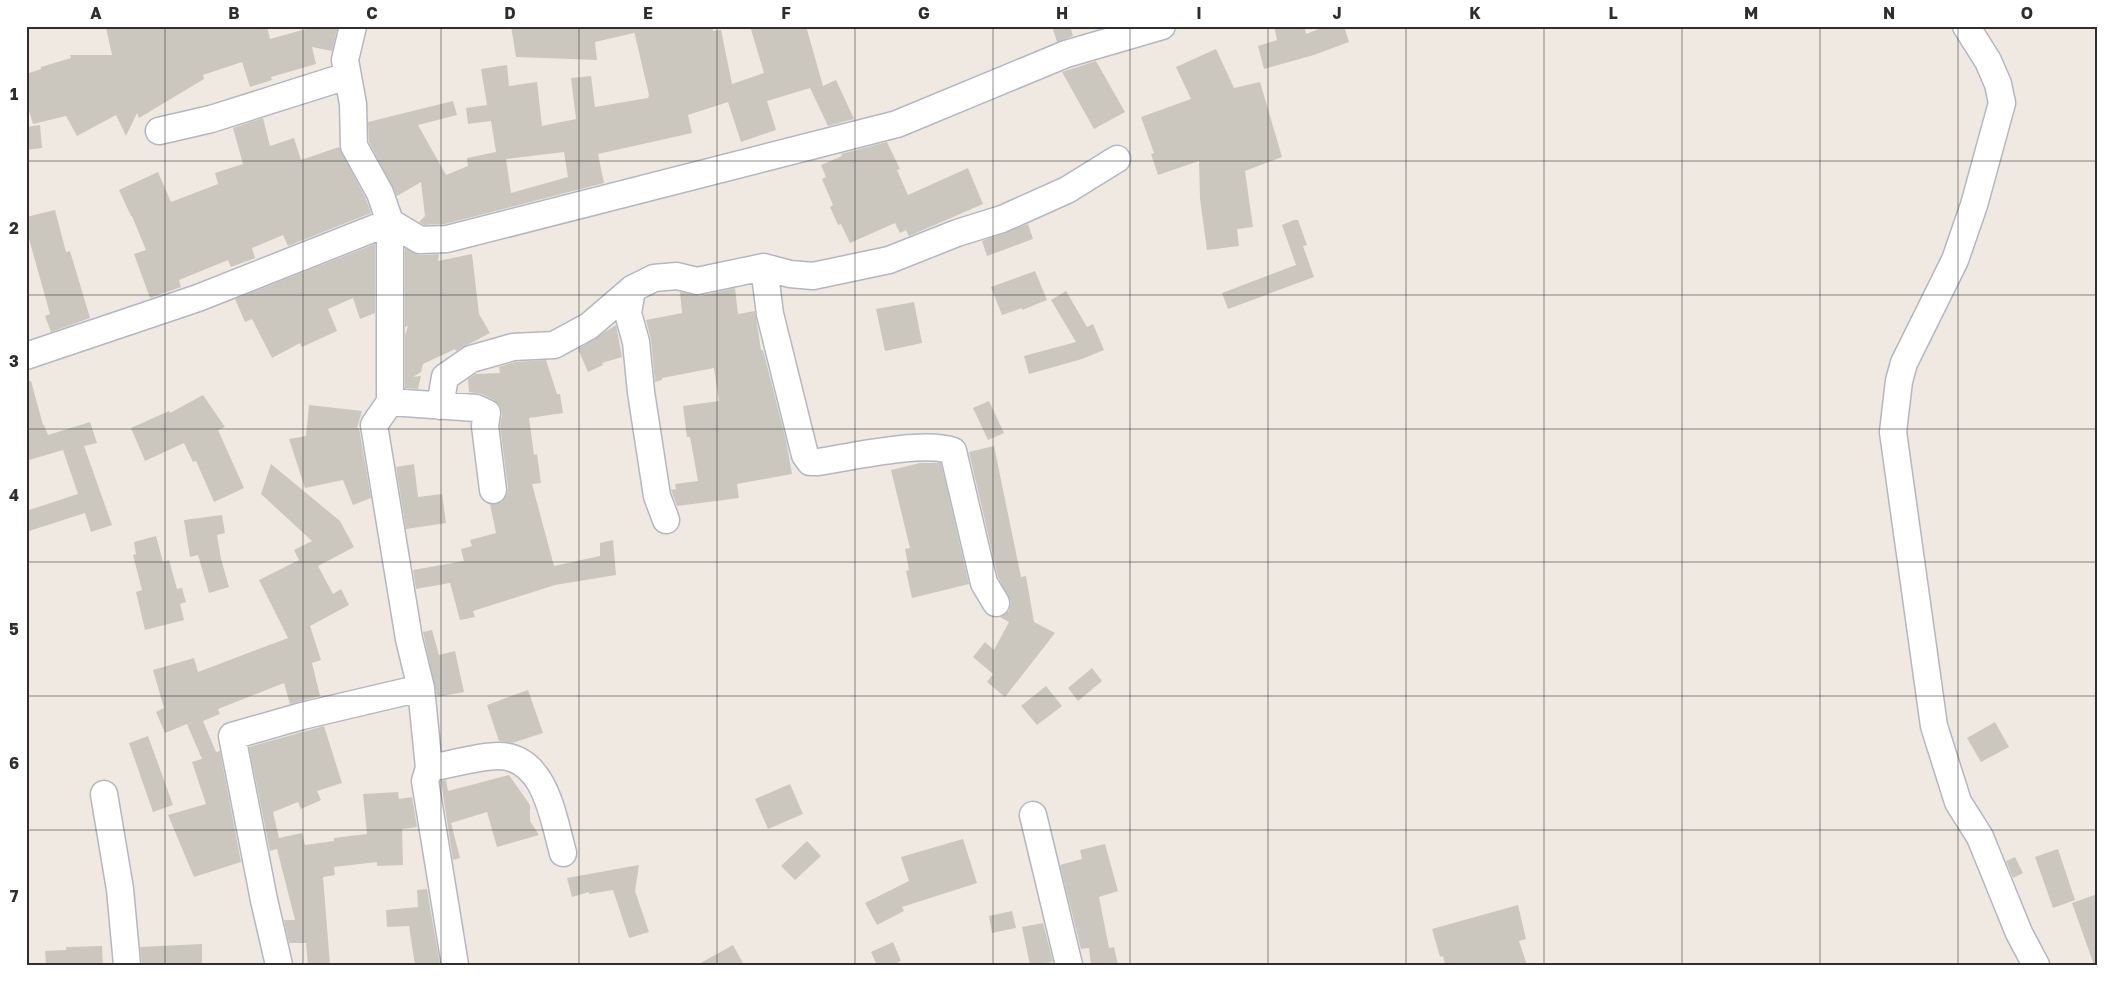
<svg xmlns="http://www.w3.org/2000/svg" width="2123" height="991" font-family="'Golos Text',sans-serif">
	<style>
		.building { fill: #cbc7bf; fill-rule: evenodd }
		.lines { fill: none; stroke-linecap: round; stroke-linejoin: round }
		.minor-casing { stroke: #b4b7c1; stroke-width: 29 }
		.minor { stroke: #fff; stroke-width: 26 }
		.grid { fill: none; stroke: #2e2e2e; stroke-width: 1; stroke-opacity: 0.55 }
		.neatline { fill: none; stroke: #2e2e2e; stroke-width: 2 }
		.grid-label { font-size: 16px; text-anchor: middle; font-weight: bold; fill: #2e2e2e }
	</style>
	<rect width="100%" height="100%" fill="#efe9e1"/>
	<!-- building -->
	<path class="building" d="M116 26H267L270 39 317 26H338L332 51 312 47 316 64 271 77 272 80 250 87 242 62 203 75 204 79 139 118 137 113 126 136 116 115 77 136 66 116 33 124 26 100V74L41 69V67L71 58 70 55H112L106 28Z
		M511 26H712L713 31 721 30 732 84 764 73 750 26H806L823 86 836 80 854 119 828 126 810 88 767 101 776 130 741 142 728 102 688 115 692 133 598 154 604 183 445 224 424 225 419 222 425 216 421 182 397 196 369 142 368 122 453 101 457 115 418 125 446 175 468 166 467 158 496 152 491 121 468 124 466 108 487 105 481 69 507 65 509 86 537 82 542 126 576 119 571 78 591 76 595 107 648 98 649 95 634 31V33L595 42 597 60 516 57ZM564 152 568 177 511 193 506 159Z
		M1052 26H1070L1073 36 1057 42Z
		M1274 26H1304L1306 34 1327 26H1344L1349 42 1314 55 1264 69 1258 46 1277 40Z
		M1216 49 1234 88 1260 82 1282 157 1245 171 1253 227 1237 229 1239 246 1207 250 1200 199 1199 161 1158 175 1151 154 1154 153 1141 117 1191 99 1176 67Z
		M1096 61 1125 112 1094 129 1062 72Z
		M263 118 270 146 294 138 301 160 339 147 366 199 371 213 288 246 283 235 252 248 255 258 231 267 228 260 179 280 181 287 150 298 134 254 146 250 132 216H131L119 190 158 172 171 202 218 184 215 173 243 164 233 128Z
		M40 125 42 148 26 150V127Z
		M887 142 900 169 897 170 908 195 968 168 983 204 909 236 906 230 900 233 895 223 850 243 841 224 838 225 830 207 833 205 822 179 826 177 821 165 842 156 841 154Z
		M55 210 66 252 70 251 90 318 51 332 45 316 50 314 26 228V217Z
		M1294 220H1298L1307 245 1303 246 1314 277 1228 309 1222 293 1296 265 1282 225Z
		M1028 224 1033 239 987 256 982 241Z
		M375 244V313L360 319 353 298 328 309 337 331 302 347 300 343 272 358 252 319 245 322 235 299Z
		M405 248 420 255 439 254 438 261 472 254 479 314 490 333 456 351 455 349 423 364 421 372 413 377 421 376 418 389 405 388V335L408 326 405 327Z
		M1035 271 1047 300 1022 310V308L1002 315 991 287Z
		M735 288 738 314 755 311 761 350H763L786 440 792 474 737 484 739 498 677 506 671 490 676 489 675 484 698 481 690 437H687L683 406 719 401 714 368 662 378V380L655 382 651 340 646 320 682 313 680 292 700 296Z
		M1066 291 1087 327 1093 324 1104 350 1082 359 1029 374 1024 356 1076 342 1051 300Z
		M914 302 922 343 885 351 876 309Z
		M616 325 622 357 602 363 603 365 588 372 578 349Z
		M546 360 557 394H560L563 413 529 418 534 455 537 454 541 483 532 484 554 566 600 556V543L613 540 616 575 555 585 473 611 475 617 460 620 450 583 416 589 413 570 464 561 461 549 472 546 470 540 496 533 490 504 502 502 507 495 508 488 500 426 502 415 500 406 494 400 482 394 469 392 468 379 476 374 500 373 499 367 515 362Z
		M26 381H31L43 425H44L48 435 90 422 97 443 84 446 112 525 91 532 85 513 26 532V511L78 494 63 450 26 461Z
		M203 395 225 427 218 430 244 488 214 502 196 461 193 462 184 443 145 461 131 428 169 411 170 413Z
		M989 401 1004 433 988 440 973 408Z
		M309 405 362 411 357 428H359L371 498 353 505 343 480 305 488 289 439 306 436Z
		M994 446 1021 577 1026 576 1034 622 1055 633 1005 697 987 682 993 674 973 657 985 642 994 650 1009 622 1000 617 1009 611 1011 602 998 577 969 452Z
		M920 463H941L969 584 912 598 906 571 909 570 905 549 910 548 891 470Z
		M271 464 340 521 354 547 318 566 333 594 341 589 349 605 310 626 321 660 312 663 320 696 290 704 284 683 218 709 220 714 203 721 216 752 220 751 241 862 194 877 168 815 206 804 192 762 202 759 187 724 165 733 156 712 164 708 153 670 194 658 198 672 288 638 259 580 299 560 294 550 312 541 261 494Z
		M414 464 418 497 442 494 446 523 406 529 396 467Z
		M222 515 225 533 217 535 221 559 229 587 209 593 198 555 190 557 184 520Z
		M156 536 163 562 169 560 177 589 182 588 186 602 180 604 184 620 145 630 136 592 142 590 133 555 136 554 134 542Z
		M432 630 439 655 455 651 464 692 437 697 423 632Z
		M1092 668 1102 681 1078 701 1068 688Z
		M1046 686 1062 706 1037 725 1021 706Z
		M528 690 543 733 512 743 499 741 487 705Z
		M1995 722 2009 747 1981 762 1967 738Z
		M324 726 342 783 317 791 321 800 301 809 298 802 273 812 279 838 302 833 305 845 334 841V838L367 834 363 794 398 792 399 799 412 797 417 827 402 829 403 865 377 866V862L334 867 335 875 323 877 330 965H308L306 943H289L284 920H295L277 849 270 851 249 747Z
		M148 736 173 805 153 812 129 743Z
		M509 775 530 805V821L539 835 497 847 487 812 451 823 460 858 453 860 441 781 446 780 448 791Z
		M790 784 803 814 768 829 755 799Z
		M963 839 977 883 902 907 904 911 877 925 865 903 909 881 901 857Z
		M807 841 821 856 795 880 781 866Z
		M1105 844 1118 891 1099 897 1109 948 1114 947 1118 965H1091L1089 948 1081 949 1060 865 1082 859 1080 850Z
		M2058 849 2075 900 2053 908 2035 857Z
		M2015 857 2023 873 2013 878 2006 861Z
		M639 865 635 891 649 932 629 938 613 890 589 894V892L572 897 567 878Z
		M427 889 440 965H415L409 926 387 927 386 910 418 907 417 890Z
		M2097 894V965H2094L2072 903Z
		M1518 905 1526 939 1519 941 1527 965H1445L1443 956 1440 957 1432 929Z
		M1012 911 1016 928 992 933 989 916Z
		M1043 923 1053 962 1030 965 1022 927Z
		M893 942 901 961 893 965H877L871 952Z
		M202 944V965H142L140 947Z
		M733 945 744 965H697Z
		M102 946 103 965H46L45 951 66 950V947Z"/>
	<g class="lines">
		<defs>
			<path id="minor" d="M353 26 345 60 353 104 354 146 380 193 390 222V402L374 425 409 639 421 688 429 768 425 781 455 965
				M1966 26 1988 61 1998 84 2002 103 1974 205 1955 260 1904 363 1899 381 1893 432 1934 726 1958 802 1980 837 2019 933 2036 965
				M159 131 211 119 347 76
				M764 267 770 314 805 455 810 462H818C850 457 926 440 953 451L984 583 996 603
				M632 289 628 313 636 342 641 392 657 496 666 520
				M26 356 198 298 390 222 420 240 447 239 897 124 1066 54 1162 26
				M390 402 476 408 487 413 485 426 493 490
				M440 406 445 377 471 359 513 347 554 345 589 326 632 289 654 278 677 276 697 281 764 267 790 274 813 276 889 260 957 233 1002 219 1067 190 1117 159
				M429 768C449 765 478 756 498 756 545 756 553 817 563 853
				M104 794 120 889 127 965
				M1033 815 1069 965
				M279 965 264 900 232 736 302 716 421 688"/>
		</defs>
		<!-- minor casing -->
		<use href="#minor" class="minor-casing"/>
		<!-- minor -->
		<use href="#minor" class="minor"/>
	</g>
	<!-- grid -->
	<path class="grid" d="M165 26V965M303 26V965M441 26V965M579 26V965M717 26V965M855 26V965M993 26V965M1130 26V965M1268 26V965M1406 26V965M1544 26V965M1682 26V965M1820 26V965M1958 26V965M26 161H2097M26 295H2097M26 429H2097M26 562H2097M26 696H2097M26 830H2097"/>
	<!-- border -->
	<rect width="2123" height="991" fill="none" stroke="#ffffff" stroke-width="55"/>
	<rect x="28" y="28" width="2068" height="936" class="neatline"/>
	<g class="grid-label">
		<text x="96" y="19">A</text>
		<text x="234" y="19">B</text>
		<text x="372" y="19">C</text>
		<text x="510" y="19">D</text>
		<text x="648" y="19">E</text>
		<text x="786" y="19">F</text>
		<text x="924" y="19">G</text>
		<text x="1062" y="19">H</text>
		<text x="1199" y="19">I</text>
		<text x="1337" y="19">J</text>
		<text x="1475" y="19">K</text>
		<text x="1613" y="19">L</text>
		<text x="1751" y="19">M</text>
		<text x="1889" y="19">N</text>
		<text x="2027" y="19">O</text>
		<text x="14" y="100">1</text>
		<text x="14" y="234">2</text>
		<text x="14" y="367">3</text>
		<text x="14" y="501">4</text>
		<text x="14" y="635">5</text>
		<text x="14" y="769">6</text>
		<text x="14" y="902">7</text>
	</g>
</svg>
